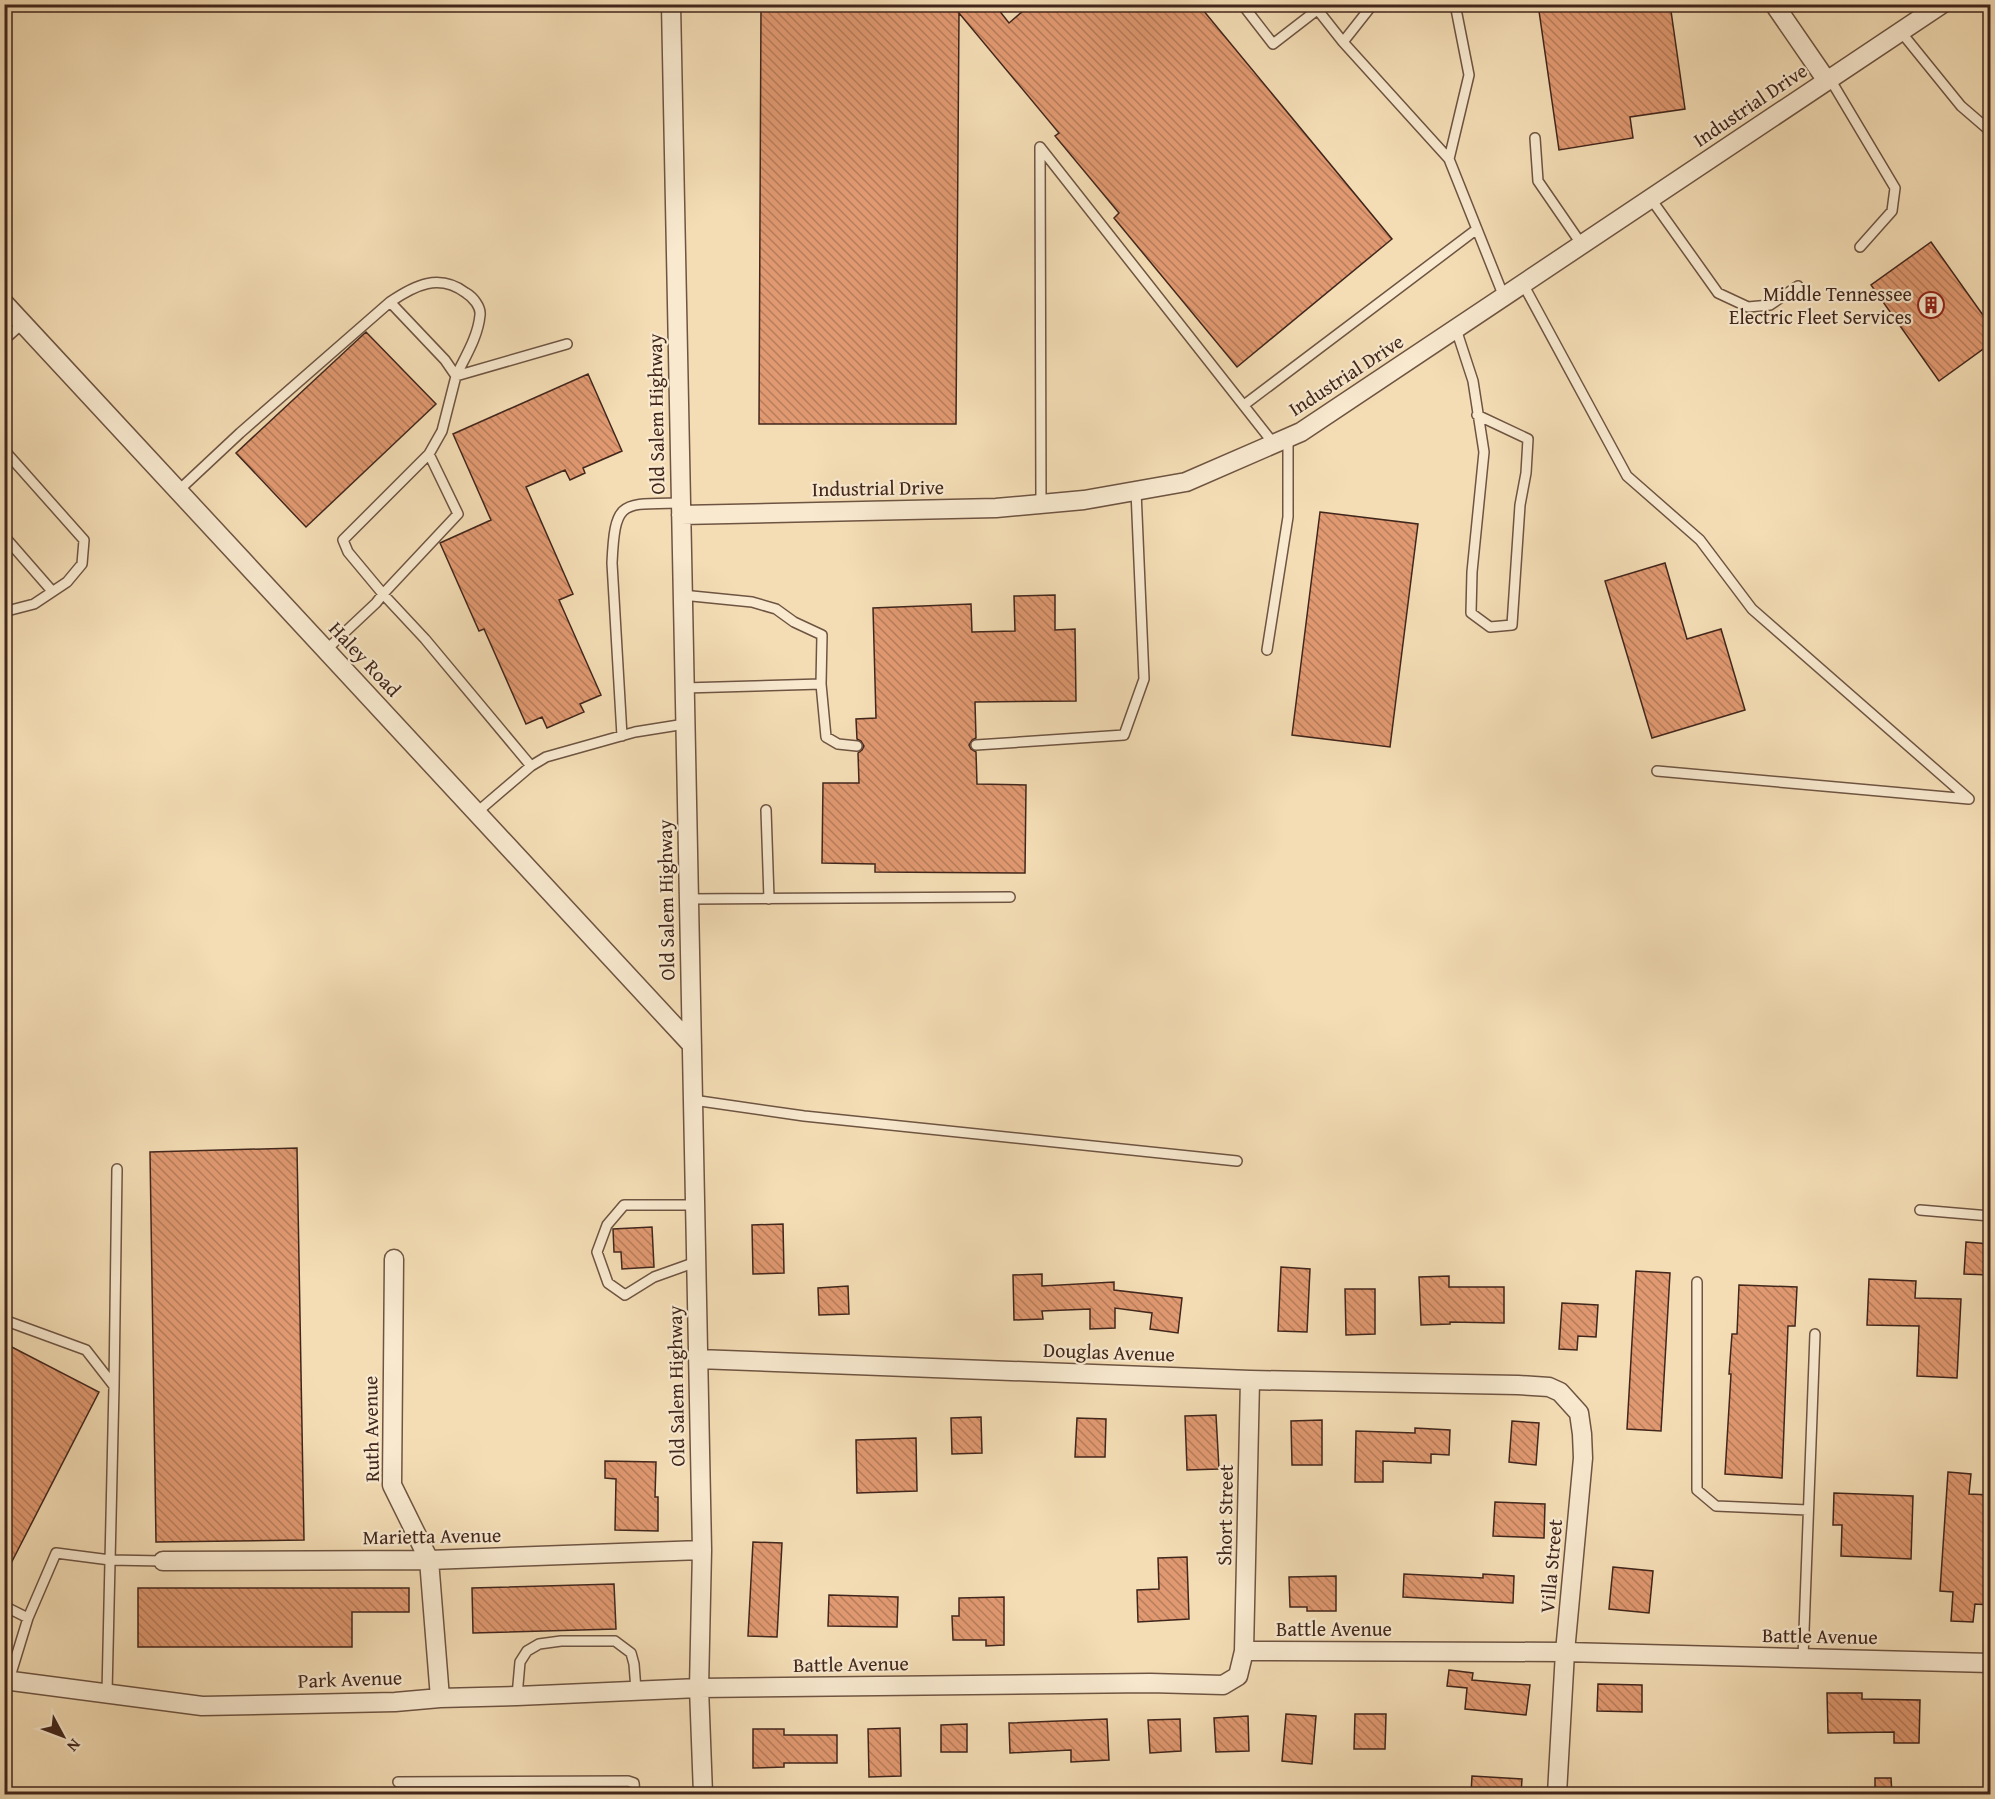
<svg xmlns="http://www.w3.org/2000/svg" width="1995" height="1799" font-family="'Gentium Book Plus',serif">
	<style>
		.building { fill: url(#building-back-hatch); stroke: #41261c; stroke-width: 1.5 }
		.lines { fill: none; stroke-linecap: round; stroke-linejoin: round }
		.service-casing { stroke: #6e5442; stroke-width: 12 }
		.minor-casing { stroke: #6e5442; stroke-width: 21 }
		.service { stroke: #f8e9cf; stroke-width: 9 }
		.minor { stroke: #f8e9cf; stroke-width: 18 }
		.labels { text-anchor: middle; stroke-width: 4.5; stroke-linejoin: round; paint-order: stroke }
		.street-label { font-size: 20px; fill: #41261c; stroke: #f8e9cf }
		.poi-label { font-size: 20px; fill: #41261c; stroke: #f8e9cf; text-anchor: end }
	</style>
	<defs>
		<pattern id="building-back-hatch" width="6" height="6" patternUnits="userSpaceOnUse" patternTransform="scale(1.5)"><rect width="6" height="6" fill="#e19971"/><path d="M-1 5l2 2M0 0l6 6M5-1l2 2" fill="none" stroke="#b87d5c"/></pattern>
	</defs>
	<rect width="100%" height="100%" fill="#f4ddb5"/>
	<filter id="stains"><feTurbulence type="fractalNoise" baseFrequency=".00333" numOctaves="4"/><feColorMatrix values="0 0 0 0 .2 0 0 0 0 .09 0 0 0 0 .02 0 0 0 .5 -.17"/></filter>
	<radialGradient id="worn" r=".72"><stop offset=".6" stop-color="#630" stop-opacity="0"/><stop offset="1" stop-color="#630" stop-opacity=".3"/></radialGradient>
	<!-- building -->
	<path class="building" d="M761 4H953V9H998L1009 23 1031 4H1198L1392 239 1237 367 1114 218 1119 213 1055 136 1059 133 959 13 956 424H759Z
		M1538 4H1670L1685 109 1630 117 1633 138 1559 150Z
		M1931 242 1990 325V344L1939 381 1871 285Z
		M366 332 436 404 306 527 236 453Z
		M588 374 622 451 583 468 585 473 570 480 565 470 526 487 573 594 559 600 601 695 580 704 584 712 547 728 542 717 526 724 484 629 479 631 440 543 491 520 453 434Z
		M1320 512 1418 524 1390 747 1292 735Z
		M1665 563 1687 639 1721 629 1745 710 1652 738 1605 581Z
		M1055 595V630L1075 629 1076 701 975 702 976 738 972 740 969 745 971 749 976 752 977 784 1026 785 1025 873 875 872V864L822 863 823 783H859L858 753 862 750 864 746 861 741 857 739 856 719 876 718 873 608 971 604 972 632 1015 631 1014 596Z
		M297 1148 304 1540 156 1542 150 1152Z
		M783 1224 784 1273 753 1274 752 1225Z
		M652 1227 654 1267 622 1269 621 1252H614L613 1229Z
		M1966 1242 1990 1244V1275L1964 1274Z
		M1281 1267 1310 1269 1307 1332 1278 1331Z
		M1636 1271 1670 1273 1661 1431 1627 1429Z
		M1042 1274V1286L1114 1282V1290L1182 1298 1178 1333 1150 1329 1152 1313 1115 1308V1328L1090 1329V1309L1042 1311 1043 1319 1014 1320 1013 1275Z
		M1449 1276V1287H1504V1323L1450 1322V1324L1421 1325 1419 1277Z
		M1869 1279 1916 1281 1915 1298 1961 1299 1957 1378 1917 1376 1919 1326 1867 1325Z
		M1739 1285 1797 1287 1795 1326H1788L1782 1478 1725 1474 1731 1374H1729L1732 1334H1737Z
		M848 1286 849 1314 819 1315 818 1288Z
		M1345 1289H1375V1334L1346 1335Z
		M1562 1303 1598 1305 1596 1337 1578 1336 1577 1350 1559 1349Z
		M4 1343 99 1392 4 1577Z
		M1216 1415 1219 1469 1187 1470 1185 1416Z
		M981 1417 982 1453 952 1454 951 1418Z
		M1077 1418 1106 1419 1105 1457H1075Z
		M1322 1420V1465H1292L1291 1421Z
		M1512 1421 1539 1423 1536 1465 1509 1462Z
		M1415 1428 1450 1430 1449 1455 1431 1454V1463L1383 1461V1482H1355L1356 1431 1415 1433Z
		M916 1438 917 1491 857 1493 856 1440Z
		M605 1461 656 1462 655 1497H658V1531L615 1530 616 1479 605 1478Z
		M1948 1472 1971 1474 1969 1494 1990 1495 1985 1571H1990V1605L1975 1604 1973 1622 1951 1621 1953 1592 1940 1591Z
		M1834 1493 1913 1496 1911 1559 1841 1556 1842 1525H1833Z
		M1495 1502 1545 1504 1544 1538 1493 1536Z
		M753 1542 782 1543 777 1637 748 1636Z
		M1187 1557 1189 1619 1138 1622 1137 1590 1159 1589 1158 1558Z
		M1613 1567 1653 1571 1649 1613 1609 1609Z
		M1404 1574 1483 1578V1574L1514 1576 1513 1603 1403 1597Z
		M1336 1576V1611H1307V1607H1290L1289 1577Z
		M614 1584 616 1629 473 1633 472 1588Z
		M138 1588H409V1612H352V1647H138Z
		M829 1595 898 1597 897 1627 828 1626Z
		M1004 1597V1645L986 1646V1640H953L952 1616H959V1598Z
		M1449 1670 1473 1673 1472 1680 1530 1685 1526 1715 1465 1709 1467 1688 1447 1686Z
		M1598 1684 1642 1685V1712L1597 1711Z
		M1827 1693H1862V1699L1920 1700 1919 1743H1894V1732L1828 1733Z
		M1286 1714 1316 1716 1312 1764 1282 1761Z
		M1355 1714H1386L1385 1749H1354Z
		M1248 1716 1249 1751 1216 1752 1214 1718Z
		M1107 1719 1109 1760 1071 1762V1750L1010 1753 1009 1723Z
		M1180 1719 1181 1751 1150 1753 1148 1720Z
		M967 1724V1752H941V1725Z
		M900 1728 901 1776 869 1777 868 1729Z
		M753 1729H784V1735H837V1763H784V1767L753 1768Z
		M1472 1776 1522 1779 1521 1794H1471Z
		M1875 1778H1891L1892 1794H1875Z"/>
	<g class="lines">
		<defs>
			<path id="service" d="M1242 4 1273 44 1317 10
				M1313 4 1343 42 1449 159 1504 297
				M1901 32 1961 106 1990 131
				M1343 42 1373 4
				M1830 79 1895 188 1892 211 1860 247
				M1535 138 1538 181 1582 245
				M1449 159 1469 75 1455 4
				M1651 199 1718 293 1748 307 1770 305 1798 286
				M1523 284 1627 476 1700 540 1752 609 1969 799 1657 771
				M390 302C415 285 439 273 466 293 473 297 481 307 480 315 478 337 465 357 456 376
				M1456 329 1473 381 1484 452 1472 572 1471 613 1490 627 1512 625 1520 505 1526 473 1528 439 1477 415
				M4 340 23 323
				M456 376 567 344
				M1244 405 1477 229
				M4 450 84 540 82 564 67 582 34 604 7 611 4 609
				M429 454 458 514 383 594 425 639 531 766
				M178 491 240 433 390 302 445 360 456 376 442 431 429 454 343 540 348 552 383 594 376 603 326 650
				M1041 504 1040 147 1274 444
				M4 536 52 591
				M682 595 752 602 776 609 794 622 822 635 821 684 684 688
				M1267 650 1288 517V438
				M821 684 826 737 838 744 857 746
				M622 736 612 563C615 499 621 504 680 503
				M976 745 1124 735 1144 679 1136 491
				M766 810 769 899
				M476 813 531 766 546 757 635 732 685 724
				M689 899 1010 897
				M693 1100 804 1116 1237 1161
				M695 1205H624L607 1225 597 1252 608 1283 625 1295 654 1277 696 1262
				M1920 1210 1990 1216
				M1697 1282V1490L1716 1506 1808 1510
				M4 1320 86 1350 114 1386 107 1693
				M114 1386 117 1169
				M4 1606 28 1618
				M1803 1658 1815 1334
				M9 1680 28 1618 56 1553 110 1560 163 1561
				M517 1696 520 1662 527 1651 539 1644 561 1641H615L631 1653 634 1664 636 1690
				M398 1782 628 1781 634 1783 635 1794"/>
			<path id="minor" d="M671 4 702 1550 699 1688 703 1794
				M1774 4 1827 81
				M4 303 692 1045
				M681 515 996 508 1084 500 1186 482 1301 432 1942 4
				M394 1259 392 1485 429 1560 440 1698
				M698 1359 1250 1380 1518 1385 1549 1387 1560 1392 1579 1413 1582 1434 1583 1458 1565 1652 1557 1794
				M163 1561 429 1560 702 1550
				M1244 1651 1565 1652 1990 1663
				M4 1680 202 1706 395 1702 440 1698 517 1696 699 1688 1150 1683 1223 1685 1238 1676 1244 1651 1250 1380"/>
		</defs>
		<!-- service casing -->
		<use href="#service" class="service-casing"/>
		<!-- minor casing -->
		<use href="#minor" class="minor-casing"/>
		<!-- service -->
		<use href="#service" class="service"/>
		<!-- minor -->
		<use href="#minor" class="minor"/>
	</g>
	<!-- icons -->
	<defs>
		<symbol id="building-ring" viewBox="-11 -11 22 22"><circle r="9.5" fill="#f8e9cf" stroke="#8f2418" stroke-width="1.5"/><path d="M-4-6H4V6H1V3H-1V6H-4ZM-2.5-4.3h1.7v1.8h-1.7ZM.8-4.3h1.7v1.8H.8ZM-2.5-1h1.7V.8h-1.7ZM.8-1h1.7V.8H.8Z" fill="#8f2418"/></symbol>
	</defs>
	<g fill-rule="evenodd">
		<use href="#building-ring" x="1916" y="290" width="30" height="30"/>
	</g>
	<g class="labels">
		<!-- street labels -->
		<g class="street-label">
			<text transform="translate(1750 105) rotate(-34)" y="7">Industrial Drive</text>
			<text transform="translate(1346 375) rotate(-33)" y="7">Industrial Drive</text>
			<text transform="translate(656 414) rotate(-91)" y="7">Old Salem Highway</text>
			<text transform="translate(878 488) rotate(-1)" y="7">Industrial Drive</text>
			<text transform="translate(365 659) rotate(47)" y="7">Haley Road</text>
			<text transform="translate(666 900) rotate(-91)" y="7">Old Salem Highway</text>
			<text transform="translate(1109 1352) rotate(2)" y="7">Douglas Avenue</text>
			<text transform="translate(676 1386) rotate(-91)" y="7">Old Salem Highway</text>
			<text transform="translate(371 1429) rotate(-91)" y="7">Ruth Avenue</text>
			<text transform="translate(1225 1515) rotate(-89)" y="7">Short Street</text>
			<text transform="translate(432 1536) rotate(-1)" y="7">Marietta Avenue</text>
			<text transform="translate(1551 1566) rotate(-85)" y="7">Villa Street</text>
			<text x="1334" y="1636">Battle Avenue</text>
			<text transform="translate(1820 1636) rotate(1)" y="7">Battle Avenue</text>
			<text transform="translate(851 1664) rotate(-1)" y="7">Battle Avenue</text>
			<text transform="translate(350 1679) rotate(-2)" y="7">Park Avenue</text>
		</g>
		<!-- poi labels -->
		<g class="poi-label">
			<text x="1912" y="301">Middle Tennessee<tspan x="1912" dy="23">Electric Fleet Services</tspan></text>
		</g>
	</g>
	<!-- margin -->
	<rect width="1995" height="1799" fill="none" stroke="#f4ddb5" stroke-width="24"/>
	<rect x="6" y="6" width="1983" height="1787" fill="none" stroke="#41261c" stroke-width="3"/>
	<rect x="12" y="12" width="1971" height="1775" fill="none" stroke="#41261c" stroke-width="1.5"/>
	<!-- north arrow -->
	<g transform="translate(63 1736) rotate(131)" stroke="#f8e9cf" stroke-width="4.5" paint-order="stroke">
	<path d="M0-4.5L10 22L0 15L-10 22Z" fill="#41261c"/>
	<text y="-9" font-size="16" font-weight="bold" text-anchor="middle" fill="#41261c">N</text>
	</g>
	<rect width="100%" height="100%" filter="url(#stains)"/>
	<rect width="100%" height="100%" fill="url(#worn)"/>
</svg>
